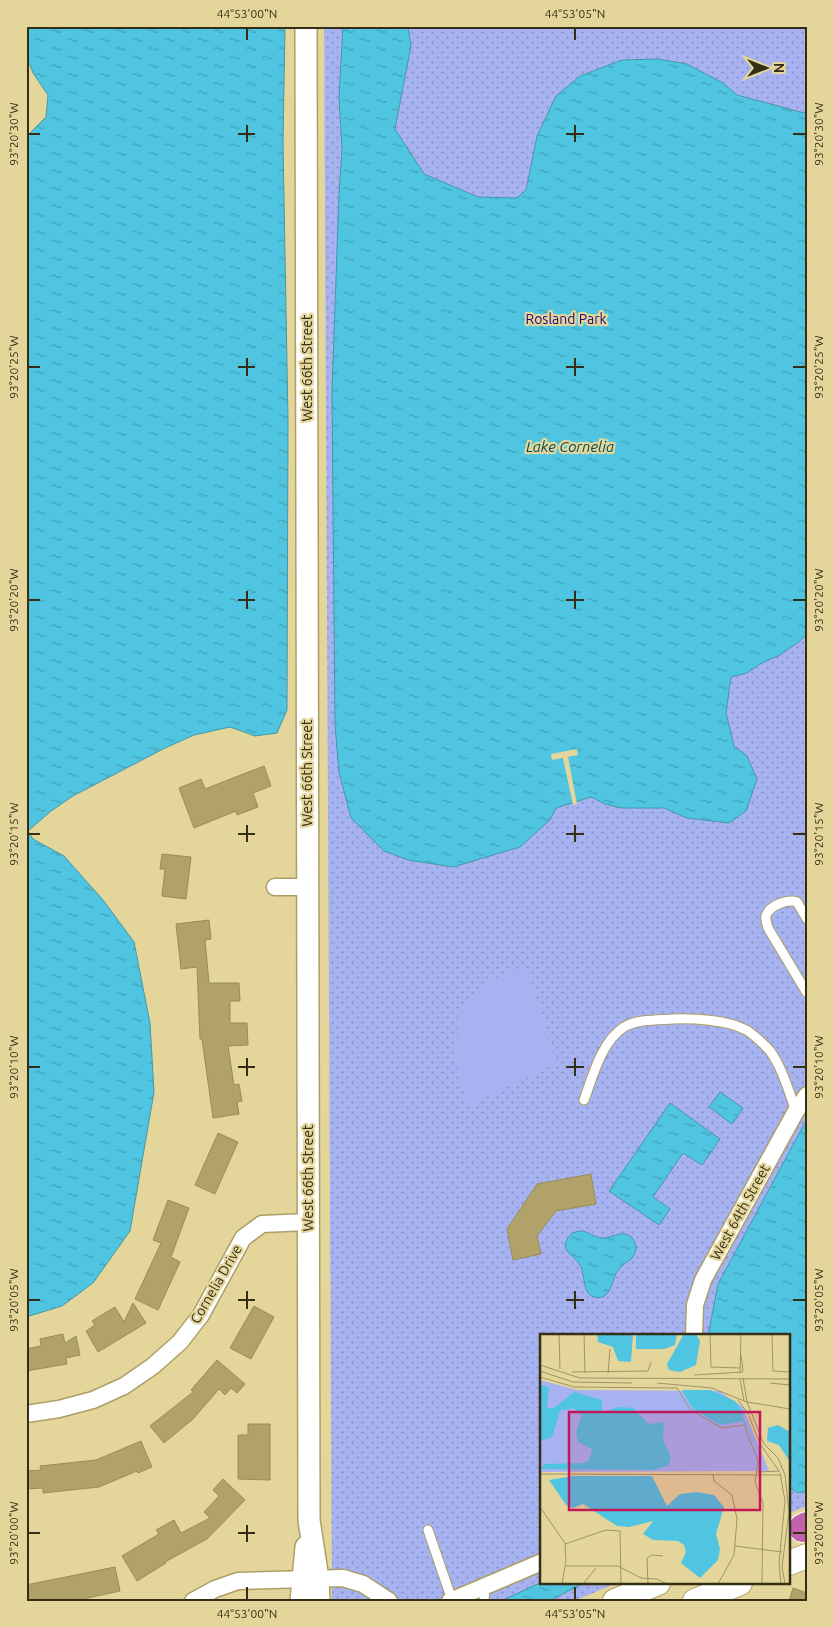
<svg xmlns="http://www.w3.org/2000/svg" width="833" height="1627" font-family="Ubuntu,sans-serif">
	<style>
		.park { fill: url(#park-dots) }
		.garden { fill: #a7b2f1 }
		.water { fill: url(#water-ripples); stroke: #4798a4 }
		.pier { fill: #e4d69b }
		.building { fill: #b0a269; stroke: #9a8d54 }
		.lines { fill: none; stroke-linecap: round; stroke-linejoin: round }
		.service-casing { stroke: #ac9f66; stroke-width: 11 }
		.minor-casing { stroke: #ac9f66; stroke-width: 19 }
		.tertiary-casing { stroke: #ac9f66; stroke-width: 24 }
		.secondary-casing { stroke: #ac9f66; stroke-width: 26 }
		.motorway-casing { stroke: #fff; stroke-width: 30 }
		.service { stroke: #fff; stroke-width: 9 }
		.minor { stroke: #fff; stroke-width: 16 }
		.tertiary { stroke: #fff; stroke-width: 21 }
		.secondary { stroke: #fff; stroke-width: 24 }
		.motorway { stroke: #c163ac; stroke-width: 28 }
		.ticks { fill: none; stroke: #342e17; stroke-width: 2 }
		.labels { text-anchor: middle; stroke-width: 4.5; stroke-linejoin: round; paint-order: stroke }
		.park-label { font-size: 14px; fill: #1f087b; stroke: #e4d69b }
		.street-label { font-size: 14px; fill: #342e17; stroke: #e4d69b }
		.water-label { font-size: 15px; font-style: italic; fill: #004b5a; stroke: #e4d69b }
		.inset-road { fill: none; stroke: #9e9366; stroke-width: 1 }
		.view { fill: #c2185b; fill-opacity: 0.15; stroke: #c2185b; stroke-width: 2.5 }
		.inset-edge { fill: none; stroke: #342e17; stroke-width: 2.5 }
		.neatline { fill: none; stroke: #342e17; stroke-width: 2 }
		.ticks-label { font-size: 12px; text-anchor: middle; fill: #342e17 }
	</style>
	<defs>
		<pattern id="park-dots" width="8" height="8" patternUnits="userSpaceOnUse" patternTransform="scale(1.25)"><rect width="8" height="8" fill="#a7b2f1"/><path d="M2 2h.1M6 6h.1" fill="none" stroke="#8991c2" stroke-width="1.8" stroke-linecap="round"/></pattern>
		<pattern id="water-ripples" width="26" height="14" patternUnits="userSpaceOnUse" patternTransform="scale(1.25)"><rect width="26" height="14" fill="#4fc5e1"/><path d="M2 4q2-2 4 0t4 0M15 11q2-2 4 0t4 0" fill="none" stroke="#42a0b5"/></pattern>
	</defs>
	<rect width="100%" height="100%" fill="#e4d69b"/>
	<!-- park -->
	<path class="park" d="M324 26H807V1506L789 1513V1336H542V1583H617L574 1601H332Z"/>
	<!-- garden -->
	<path class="garden" d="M526 968 556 1063 471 1105C468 1100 464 1094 462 1088 454 1067 455 1025 465 1005 473 989 509 970 526 968Z"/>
	<!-- water -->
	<path class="water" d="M26 26H285L283 143 288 420 287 710 277 733 255 736 230 727 194 735 163 749 73 796 51 811 28 831 33 839 64 856 103 900 134 942 150 1023 154 1092 130 1231 93 1283 62 1306 26 1317V137L46 117 48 95 33 73 26 55Z
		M343 26H408L411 46 395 129 424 174 478 197 517 198 526 190 537 136 556 96 580 76 622 60 658 59 687 64 723 83 737 95 804 113 807 111V634L800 641 780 655 760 664 747 673 731 677 726 713 734 746 747 756 757 779 746 811 729 823 687 818 664 808H621L605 804 591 797 556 808 550 820 520 847 453 867 408 860 384 851 351 818 339 772 335 725 332 391 339 194 342 149 339 97Z
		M720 1092 743 1108 732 1124 709 1107Z
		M670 1103 720 1139 702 1165 683 1153 653 1197 670 1209 659 1225 609 1191Z
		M807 1119V1491L798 1493 789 1487V1336H708L718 1284Z
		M583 1231C589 1233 594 1237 601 1238 609 1239 616 1233 624 1234 635 1235 640 1249 632 1258 630 1261 626 1262 623 1265 611 1274 615 1289 603 1297 580 1301 587 1278 580 1265 576 1258 568 1255 565 1246 567 1236 572 1231 583 1231Z
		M542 1582 584 1583 549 1601H501Z"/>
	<!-- pier -->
	<path class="pier" d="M577 749 578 755 568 757 577 804 573 805 563 758 552 760 551 754Z"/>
	<!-- building -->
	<path class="building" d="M264 766 271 786 253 793 258 807 237 815 236 811 194 828 179 788 201 779 205 789Z
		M162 854 191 857 186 899 162 896 165 869H160Z
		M209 920 211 939 205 940 209 983H239L240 1001H230V1023H247L248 1045 228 1046 234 1085 239 1084 242 1101 237 1102 239 1114 213 1118 202 1039H200L197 967 181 969 176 924Z
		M218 1133 238 1142 215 1194 195 1185Z
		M591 1174 596 1204 556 1211 537 1236 541 1254 513 1260 507 1229 537 1184Z
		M168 1200 189 1208 171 1257 180 1262 158 1310 135 1299 161 1243 153 1240Z
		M133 1303 146 1323 98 1352 86 1331 95 1325 92 1321 115 1307 124 1322Z
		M254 1306 274 1317 251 1359 230 1348Z
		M63 1334 65 1343 76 1336 80 1355 66 1358 67 1364 26 1371V1349L41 1346 40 1339Z
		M217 1360 245 1384 237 1393 231 1388 225 1395 219 1389 193 1419 164 1443 150 1426 193 1392 191 1390Z
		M248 1424H270V1480L238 1479V1435H248Z
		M141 1441 152 1467 138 1473 137 1471 99 1487 43 1493V1488L26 1489V1471L41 1470 40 1466 96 1460Z
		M223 1479 245 1500 207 1539 165 1562 166 1563 137 1581 122 1556 159 1534 156 1530 174 1520 181 1533 210 1518 204 1512 219 1496 213 1490Z
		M115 1567 120 1591 74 1601H26V1585Z
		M793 1588 807 1593V1601H789Z"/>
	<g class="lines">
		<defs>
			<path id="service" d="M807 919 797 902C788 899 769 905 766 916 765 920 767 923 768 928L807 993
				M584 1100C593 1076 601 1042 624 1027 637 1019 658 1020 673 1019 693 1018 726 1020 744 1029 750 1031 766 1046 770 1051 782 1067 789 1092 796 1111
				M428 1530 452 1600
				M484 1601 485 1586"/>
			<path id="minor" d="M275 887H307
				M694 1336 695 1305 703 1280 796 1111 807 1095
				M26 1414 59 1409 93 1400 124 1386 153 1366 180 1342 201 1315 243 1238 262 1224 308 1222
				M193 1601 215 1589 238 1581 343 1578 363 1584 389 1601
				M450 1601 542 1562"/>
			<path id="tertiary" d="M306 26 309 1520 318 1579 319 1601
				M301 1601 306 1547"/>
			<path id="secondary" d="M789 1563 807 1556
				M615 1601 658 1583
				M695 1601 740 1583"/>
			<path id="motorway" d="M803 1528 807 1526"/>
		</defs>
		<!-- service casing -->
		<use href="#service" class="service-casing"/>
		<!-- minor casing -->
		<use href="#minor" class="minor-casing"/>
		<!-- tertiary casing -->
		<use href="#tertiary" class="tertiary-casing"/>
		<!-- secondary casing -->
		<use href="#secondary" class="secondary-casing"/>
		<!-- motorway casing -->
		<use href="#motorway" class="motorway-casing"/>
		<!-- service -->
		<use href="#service" class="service"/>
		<!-- minor -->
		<use href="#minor" class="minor"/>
		<!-- tertiary -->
		<use href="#tertiary" class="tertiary"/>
		<!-- secondary -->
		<use href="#secondary" class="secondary"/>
		<!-- motorway -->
		<use href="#motorway" class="motorway"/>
	</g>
	<!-- ticks -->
	<path class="ticks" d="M247 28V40M575 28V40M247 125V142M575 125V142M28 134H40M238 134H255M566 134H584M793 134H806M247 358V376M575 358V376M28 367H40M238 367H255M566 367H584M793 367H806M247 591V609M575 591V609M28 600H40M238 600H255M566 600H584M793 600H806M247 825V842M575 825V842M28 834H40M238 834H255M566 834H584M793 834H806M247 1058V1076M575 1058V1076M28 1067H40M238 1067H255M566 1067H584M793 1067H806M247 1291V1309M575 1291V1309M28 1300H40M238 1300H255M566 1300H584M793 1300H806M247 1525V1542M28 1533H40M238 1533H255M793 1533H806M247 1587V1600M575 1587V1600"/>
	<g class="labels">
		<!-- park labels -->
		<g class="park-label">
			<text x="566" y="324">Rosland Park</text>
		</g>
		<!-- street labels -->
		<g class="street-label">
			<text transform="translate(307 368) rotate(-90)" y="5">West 66th Street</text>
			<text transform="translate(307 773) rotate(-90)" y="5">West 66th Street</text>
			<text transform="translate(308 1178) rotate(-90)" y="5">West 66th Street</text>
			<text transform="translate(740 1212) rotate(-61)" y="5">West 64th Street</text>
			<text transform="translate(216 1284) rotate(-60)" y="5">Cornelia Drive</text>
		</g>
		<!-- water labels -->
		<g class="water-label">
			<text x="570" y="452">Lake Cornelia</text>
		</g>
	</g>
	<!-- overview -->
	<g transform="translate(540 1334)">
		<rect width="250" height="250" fill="#e4d69b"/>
		<path d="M0 46 37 56 179 57 203 73 229 137 0 138Z" fill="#a7b2f1"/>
		<path d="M57 0 93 1 91 28 78 27 73 13 58 8ZM96 0H137L135 11 124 15H96ZM144 0H156L160 7 156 31 140 38 129 36 127 30ZM3 51 9 54 7 74H14L34 58 62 66V78L80 73 93 74 109 90 124 88 123 106 131 123 129 131 114 136 1 135 4 130 44 129 49 126 52 115 38 108 36 98 42 81 33 74 20 77 12 103 0 107V53ZM142 56H170L195 67 203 78V84L219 117 203 87 180 91 153 75ZM238 91 250 98V128L239 111 227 107 228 94ZM33 142H112L127 172 140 160 157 158 174 161 184 173 176 200 180 215 178 226 160 244 141 229 146 218 144 211 138 207 113 206 103 200 113 187 89 193 77 192 43 170 33 174 26 171 9 146Z" fill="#4fc5e1"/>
		<path class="inset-road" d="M19 0 20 35M44 0 45 39M170 0 171 33 200 34M232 0 233 37 250 38M201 21 203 37M0 31 40 44 250 45M0 37 33 48 92 49M32 38 108 37 111 28M200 38 201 0M68 39 70 15M154 41 203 38M0 43 34 53 137 54 150 75 171 88 182 94 204 91 218 127 215 148 223 169 222 250M203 44 207 68 250 75M200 45 204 67M117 49 172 54 204 67M230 49 250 51M198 66 209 81M204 67 207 68 224 110 238 124 245 141M209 82 220 110 239 137M217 138 240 137M240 139 245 167 239 229 241 250M0 140 241 141M173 140 174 147 192 161 197 185 194 221 178 250M0 173 25 209 26 227 22 250M25 210 66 196 80 197 81 250M195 212 242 218M26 232H78L101 244 117 245 127 250M43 250 56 234M108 250 107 224 112 221 123 222M245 250 242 233 249 178 245 141"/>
		<path class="view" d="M29 78H220V176H29Z"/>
		<rect width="250" height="250" class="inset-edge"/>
	</g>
	<!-- border -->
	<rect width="833" height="1627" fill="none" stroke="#e4d69b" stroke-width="55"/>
	<!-- north arrow -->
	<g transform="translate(766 68) rotate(90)" stroke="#e4d69b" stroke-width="4" paint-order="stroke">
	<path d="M0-4L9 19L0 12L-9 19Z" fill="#342e17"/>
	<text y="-8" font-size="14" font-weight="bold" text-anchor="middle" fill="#342e17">N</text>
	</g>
	<rect x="28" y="28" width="778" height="1572" class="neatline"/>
	<g class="ticks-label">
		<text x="247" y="18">44°53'00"N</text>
		<text x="575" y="18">44°53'05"N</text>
		<text transform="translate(14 134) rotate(-90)" y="4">93°20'30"W</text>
		<text transform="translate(819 134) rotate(-90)" y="4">93°20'30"W</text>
		<text transform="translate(14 367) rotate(-90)" y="4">93°20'25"W</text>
		<text transform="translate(819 367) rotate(-90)" y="4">93°20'25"W</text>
		<text transform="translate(14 600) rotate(-90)" y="4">93°20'20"W</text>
		<text transform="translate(819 600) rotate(-90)" y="4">93°20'20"W</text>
		<text transform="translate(14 834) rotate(-90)" y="4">93°20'15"W</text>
		<text transform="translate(819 834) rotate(-90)" y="4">93°20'15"W</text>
		<text transform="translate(819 1067) rotate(-90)" y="4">93°20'10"W</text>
		<text transform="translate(14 1067) rotate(-90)" y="4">93°20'10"W</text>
		<text transform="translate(819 1300) rotate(-90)" y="4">93°20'05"W</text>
		<text transform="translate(14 1300) rotate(-90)" y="4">93°20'05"W</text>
		<text transform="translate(14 1533) rotate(-90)" y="4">93°20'00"W</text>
		<text transform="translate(819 1533) rotate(-90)" y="4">93°20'00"W</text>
		<text x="247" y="1618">44°53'00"N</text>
		<text x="575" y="1618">44°53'05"N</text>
	</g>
</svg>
